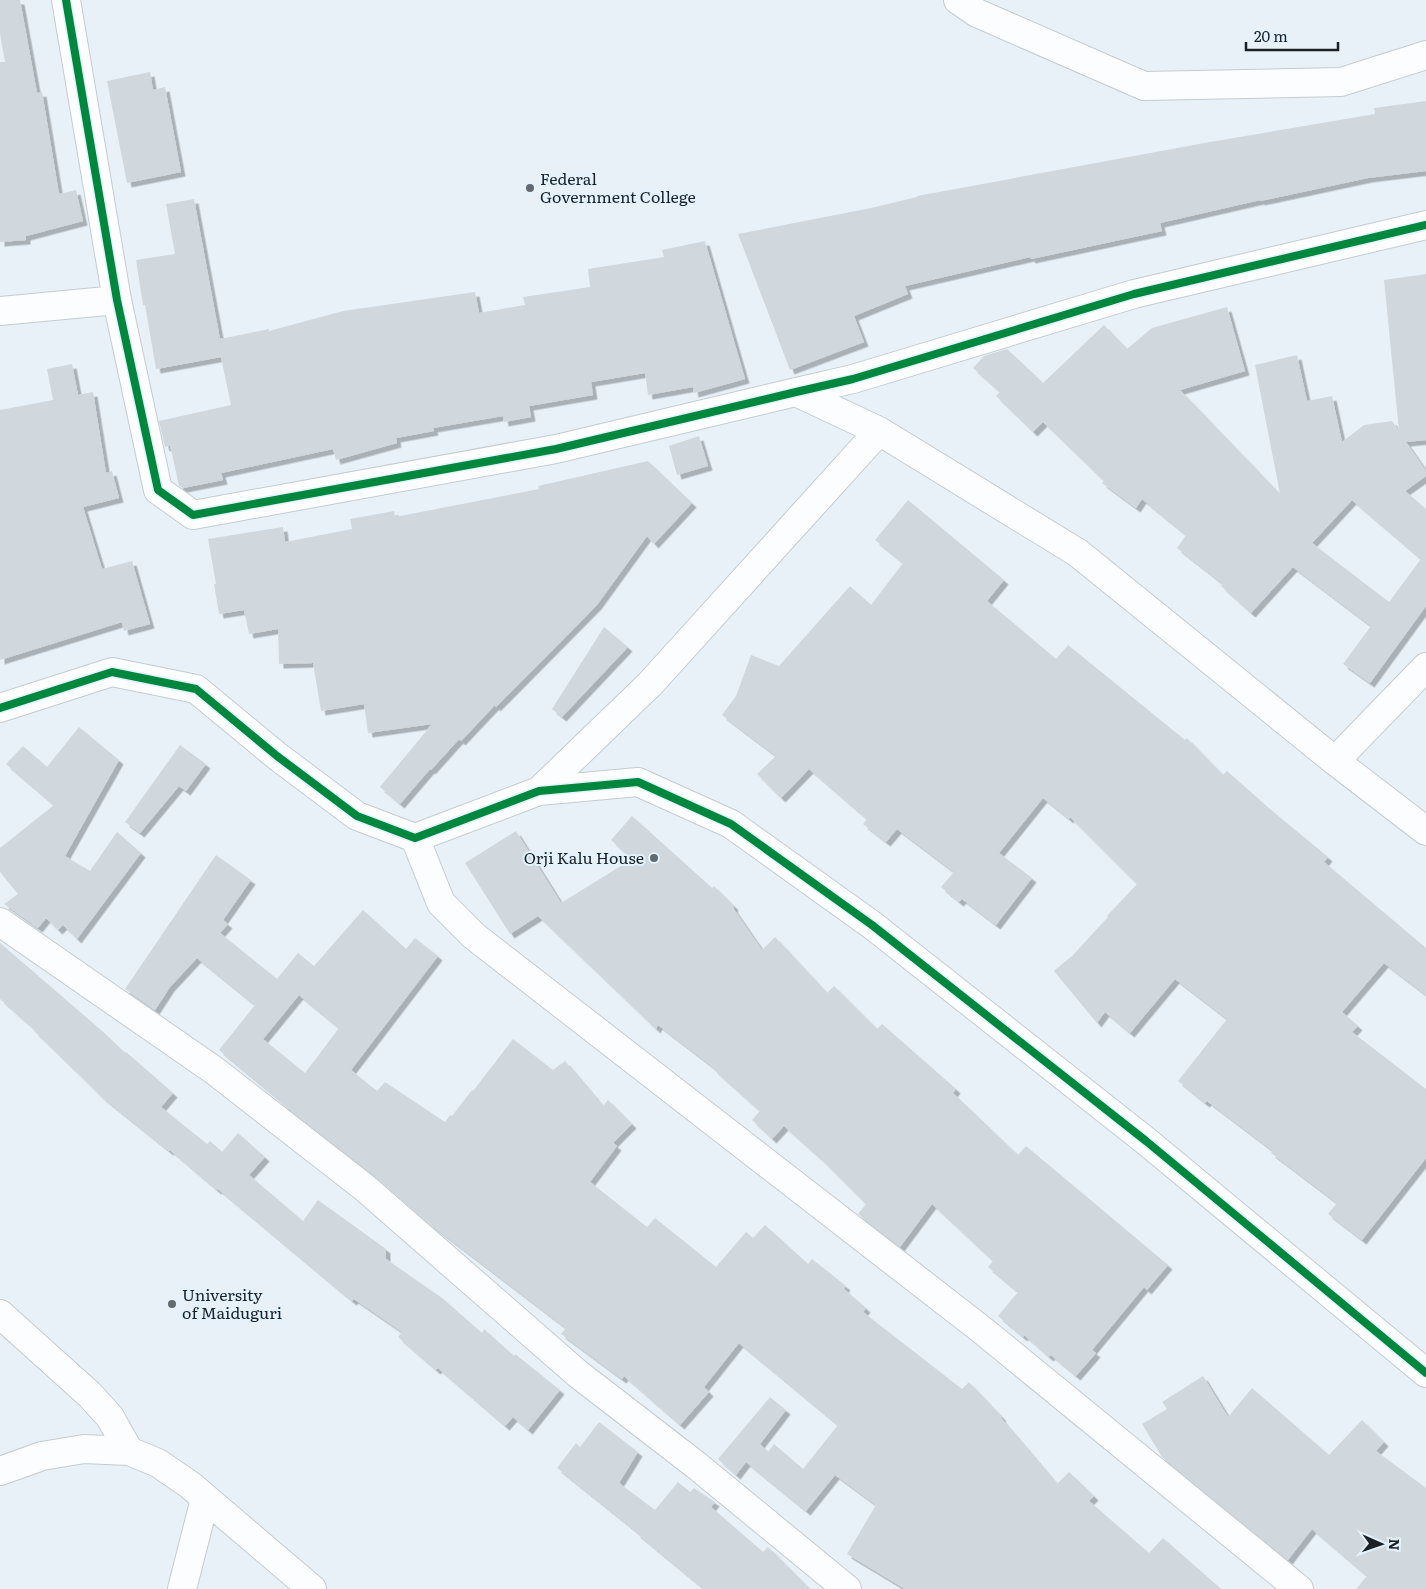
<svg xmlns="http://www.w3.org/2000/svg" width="1426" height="1589" font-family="Literata,serif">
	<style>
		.building { fill: #d1d8dd; fill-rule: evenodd; filter: url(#shadow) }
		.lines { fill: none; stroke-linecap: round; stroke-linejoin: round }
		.minor-casing { stroke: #c4ccd1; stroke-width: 30 }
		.minor { stroke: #fcfdfe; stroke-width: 28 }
		.cycleway-casing { stroke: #e2f2fe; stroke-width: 11 }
		.cycleway { stroke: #00873e; stroke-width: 8 }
		.poi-dot { fill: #636a6f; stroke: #e2f2fe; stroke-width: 2 }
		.labels { text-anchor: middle; stroke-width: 4; stroke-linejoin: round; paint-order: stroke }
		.poi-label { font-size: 16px; fill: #1b2125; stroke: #e2f2fe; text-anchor: start }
	</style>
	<defs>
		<filter id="shadow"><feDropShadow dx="4.5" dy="4.5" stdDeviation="0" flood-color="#0004"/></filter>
	</defs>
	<rect width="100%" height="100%" fill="#e8f1f8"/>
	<!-- building -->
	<path class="building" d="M0 0H20L37 93 42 92 59 194 76 190 83 221 26 236V240L0 242V62H5L0 34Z
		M150 72 153 90 165 87 181 172 127 183 107 81Z
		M1426 101V171L1368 178 1260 201V200L1160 223 1162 231 1031 259 1030 257 905 286 908 294 854 316 864 342 790 370 738 234 871 208 917 197V196L1210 142 1375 114 1374 108Z
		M194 199 220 339 269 329V331L343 311 475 292 479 313 525 305 523 297 590 287 588 269 664 257 662 250 705 241 745 379 694 393 693 387 648 395 645 373 591 382 593 395 529 406 531 417 504 422 503 416 433 428 434 431 396 438 397 443 336 460 333 449 221 473 223 480 183 488 179 486 170 445 165 447 159 421 231 405 221 357 156 369 145 305H143L136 260 175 254 166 204Z
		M1426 274V440L1406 442 1426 471V476L1405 491 1426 509V606L1370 683 1343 664 1371 626 1293 567 1251 613 1221 586 1223 584 1177 548 1186 535 1142 499 1136 508 1102 483 1104 481 1043 422 1033 432 996 396 1000 392 973 368 984 356 1007 349 1043 383 1104 325 1127 349 1152 328 1227 307 1245 371 1180 390 1280 494 1255 365 1297 355 1307 401 1332 396 1342 442 1364 425 1392 421 1399 431 1384 280ZM1352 500 1421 559 1389 602 1312 543Z
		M72 364 78 395 93 392 106 473 112 471 119 498 83 507 102 569 132 561 150 624 124 631 122 622 0 660V410L53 400 47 369Z
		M699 436 708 466 677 475 669 446Z
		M648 461 692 503 654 544 647 536 597 605 496 707 495 705 461 741 459 739 431 770 430 769 400 804 380 787 432 724 368 733 364 704 321 711 313 663 279 664 278 629 249 634 244 610 219 614 214 584H216L208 539 283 527 285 542 352 529 350 519 394 511 395 517 539 489 538 486Z
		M908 500 1004 580 987 601 1056 659 1068 645 1185 740 1187 738 1223 775 1227 771 1271 810 1328 857 1324 862 1426 948V995L1384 963 1342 1012 1358 1026 1352 1032 1426 1089V1158L1362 1240 1328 1214 1337 1203 1271 1153 1273 1151 1207 1101 1205 1103 1178 1081 1227 1019 1175 979 1130 1033 1105 1012 1097 1023 1054 971 1073 955 1108 917 1107 916 1137 884 1070 817 1069 819 1043 798 999 853 1032 878 996 925 962 899 959 902 941 887 954 872 897 829 886 842 863 824 867 819 809 769 781 798 757 774 776 756 722 715 736 696 751 655 779 666 850 586 871 605 903 563 875 540Z
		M604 627 628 647 562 717 552 709Z
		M79 727 119 760 65 856 90 871 117 832 141 853 77 939 63 925 58 930 46 918 38 928 4 904 18 894 0 872V848L54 805 6 764 23 746 47 767Z
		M180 745 206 764 186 791 179 786 140 833 125 822Z
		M632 816 712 888 714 886 734 906 733 908 762 950 775 937 827 993 834 986 877 1029 882 1024 956 1089 953 1093 1018 1155 1026 1146 1168 1265 1147 1290 1144 1287 1092 1350 1096 1353 1076 1376 1051 1355 1049 1357 1024 1335 1023 1337 998 1316 1018 1292 988 1267 993 1261 932 1204 900 1247 858 1214 866 1204 821 1159 784 1126 772 1139 752 1120 760 1111 713 1069 714 1068 658 1025 656 1029 538 916 510 934 465 863 516 831 561 903 632 859 611 840Z
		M216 855 251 880 223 920 228 924 220 933 277 979 298 953 314 966 363 910 406 949 415 938 438 956 351 1070 377 1091 385 1082 445 1122 450 1115 452 1116 472 1090 473 1091 513 1039 553 1070 565 1061 603 1106 608 1100 632 1124 613 1143 617 1146 590 1182 647 1227 655 1218 716 1267 746 1232 753 1238 765 1225 808 1264 812 1259 846 1286 844 1289 866 1308 863 1312 962 1389 969 1382 1002 1417 1001 1418 1057 1484 1069 1472 1094 1496 1089 1501 1149 1553 1163 1538 1221 1589H905L847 1554 876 1505 835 1475 806 1511 746 1462 736 1475 718 1459 770 1397 786 1410 760 1444 768 1452 774 1444 803 1469 838 1425 739 1343 704 1387 709 1392 680 1425 624 1376 622 1379 561 1334 566 1328 431 1225 375 1176 282 1104 283 1103 219 1050 255 1005 197 958 170 987 155 1010 125 989ZM299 995 339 1028 305 1073 263 1039Z
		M0 943 102 1031 125 1053 126 1052 173 1093 161 1107 207 1144 210 1141 222 1152 238 1133 265 1157 249 1175 303 1221 318 1200 386 1249V1259L442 1298 482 1333 484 1329 514 1356 515 1354 560 1390 528 1430 513 1417 505 1426 438 1368 436 1370 398 1337 402 1332 354 1299 352 1301 218 1189 217 1190 170 1150 169 1151 103 1098 34 1031 35 1030 0 999Z
		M1203 1376 1228 1417 1252 1388 1329 1455 1362 1420 1384 1442 1376 1451 1426 1488V1589H1356L1367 1576 1312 1529 1288 1560 1162 1457 1142 1424 1167 1409 1162 1402Z
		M599 1422 638 1452 619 1483 655 1510 678 1482 690 1492 694 1488 715 1502 711 1507 763 1552 768 1547 810 1589H704L636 1533 637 1532 557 1468 576 1443 580 1447Z"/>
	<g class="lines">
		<defs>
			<path id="minor" d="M66 0 117 300 158 490 193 515 556 449 796 392 853 379 1134 294 1426 225
				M958 0 977 13 1144 86 1341 82 1426 55
				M0 311 117 300
				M796 392 879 431 1078 553 1335 761 1426 831
				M0 708 112 672 196 689 277 756 357 816 415 838 539 791 638 782 731 824 872 925 1146 1141 1426 1373
				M1335 761 1426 667
				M539 791 650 684 879 431
				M415 838 441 903 474 936 982 1330 1299 1589
				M0 922 215 1071 365 1188 578 1374 696 1465 847 1589
				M0 1314 90 1395 110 1417 129 1451 158 1463 190 1485 312 1589
				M0 1471 42 1456 84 1449 129 1451
				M182 1589 205 1499"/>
		</defs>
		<!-- minor casing -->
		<use href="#minor" class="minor-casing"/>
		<!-- minor -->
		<use href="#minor" class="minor"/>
		<defs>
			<path id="cycleway" d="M66 0 117 300 158 490 193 515 556 449 796 392 853 379 1134 294 1426 225
				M0 708 112 672 196 689 277 756 357 816 415 838 539 791 638 782 731 824 872 925 1146 1141 1426 1373"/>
		</defs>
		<!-- cycleway casing -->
		<use href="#cycleway" class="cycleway-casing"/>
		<!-- cycleway -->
		<use href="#cycleway" class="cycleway"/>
	</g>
	<!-- markers -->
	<g class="poi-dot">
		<circle cx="530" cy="188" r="5"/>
		<circle cx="654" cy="858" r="5"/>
		<circle cx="172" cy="1304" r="5"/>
	</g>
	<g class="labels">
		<!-- poi labels -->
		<g class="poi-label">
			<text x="540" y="185">Federal<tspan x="540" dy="18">Government College</tspan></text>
			<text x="644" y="864" text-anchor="end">Orji Kalu House</text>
			<text x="182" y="1301">University<tspan x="182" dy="18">of Maiduguri</tspan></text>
		</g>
	</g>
	<!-- north arrow -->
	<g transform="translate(1381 1544) rotate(92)" stroke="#e2f2fe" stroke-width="4" paint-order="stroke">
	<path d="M0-4L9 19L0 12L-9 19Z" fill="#1b2125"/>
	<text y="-8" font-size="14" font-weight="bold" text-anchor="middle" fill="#1b2125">N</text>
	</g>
	<!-- scale -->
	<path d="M1246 42v8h92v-8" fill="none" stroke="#1b2125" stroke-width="2.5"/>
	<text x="1254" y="42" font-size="15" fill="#1b2125" stroke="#e2f2fe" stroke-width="4" paint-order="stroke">20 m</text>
</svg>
